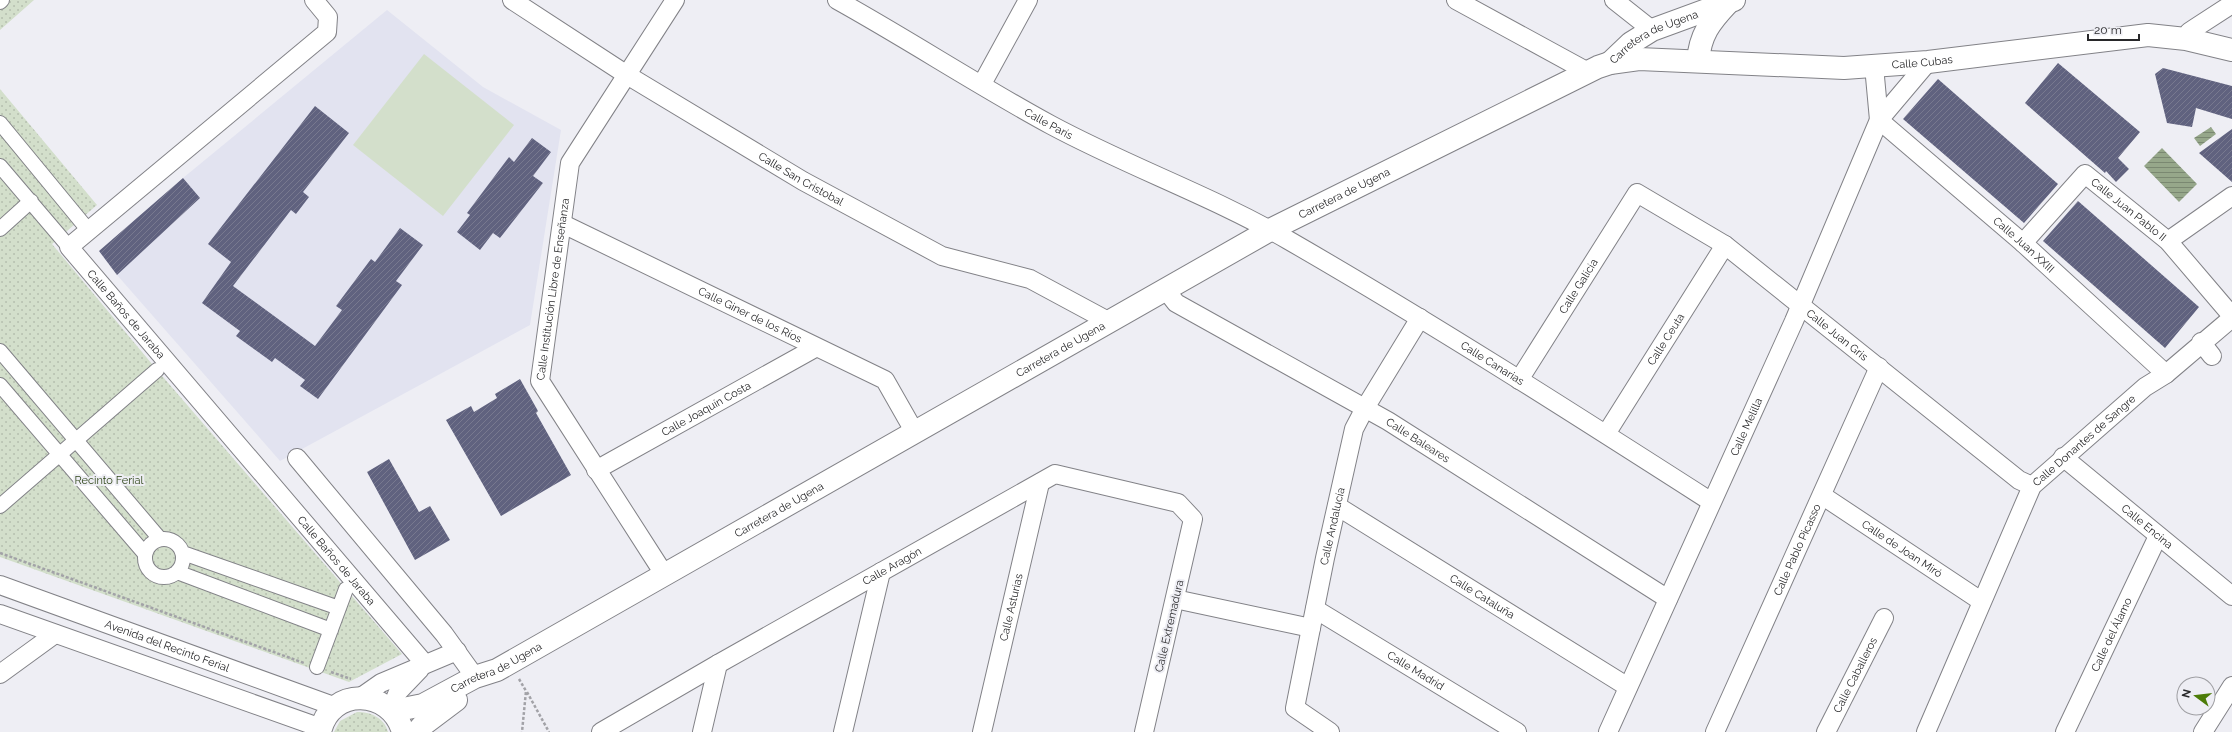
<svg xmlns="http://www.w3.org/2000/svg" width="2232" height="732" font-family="Raleway,sans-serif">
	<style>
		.built { fill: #e2e3f0 }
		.green { fill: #d3dfcb }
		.park { fill: url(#park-dots) }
		.water { fill: url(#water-rules) }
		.building { fill: url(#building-hatch) }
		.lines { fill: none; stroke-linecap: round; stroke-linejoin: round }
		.pedestrian-casing { stroke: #828287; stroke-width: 16 }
		.minor-casing { stroke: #828287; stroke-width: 20 }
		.secondary-casing { stroke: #828287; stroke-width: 24 }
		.path { stroke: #a2a2a7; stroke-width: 2.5; stroke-dasharray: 3 2; stroke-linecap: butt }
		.pedestrian { stroke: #fff; stroke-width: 14 }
		.minor { stroke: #fff; stroke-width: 18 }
		.secondary { stroke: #fff; stroke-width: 22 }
		.labels { text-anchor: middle; stroke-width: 4; stroke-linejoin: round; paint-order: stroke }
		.street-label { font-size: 11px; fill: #28282a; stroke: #eeeef4 }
		.park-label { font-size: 11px; fill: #2f4619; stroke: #eeeef4 }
	</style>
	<defs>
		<pattern id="park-dots" width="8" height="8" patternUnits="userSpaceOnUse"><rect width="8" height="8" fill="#d3dfcb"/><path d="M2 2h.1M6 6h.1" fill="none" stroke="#b5bfae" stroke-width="1.8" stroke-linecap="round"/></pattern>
		<pattern id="water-rules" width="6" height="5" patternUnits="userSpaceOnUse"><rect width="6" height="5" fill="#96a78a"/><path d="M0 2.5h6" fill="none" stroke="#7a8871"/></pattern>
		<pattern id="building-hatch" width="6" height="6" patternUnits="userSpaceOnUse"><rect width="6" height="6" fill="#60627f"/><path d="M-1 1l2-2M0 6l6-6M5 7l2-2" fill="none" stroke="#78798f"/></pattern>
	</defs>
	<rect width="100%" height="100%" fill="#eeeef4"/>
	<!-- built -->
	<path class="built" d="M387 10 483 87 561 130 530 325 280 461 117 275 200 198 183 178Z"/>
	<!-- green -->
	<path class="green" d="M424 54 514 125 443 216 353 145Z"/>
	<!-- park -->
	<path class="park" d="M0 0H34L0 30Z
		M0 89 97 205 52 244 157 370 402 654 349 682 0 557Z
		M357 712C370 712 384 717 388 732H334L340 721Z"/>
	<!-- water -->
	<path class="water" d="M2211 127 2216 134 2200 146 2194 138Z
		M2162 148 2197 184 2179 202 2144 166Z"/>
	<!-- building -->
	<path class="building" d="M2058 63 2140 132 2118 158 2129 169 2116 182 2106 171 2105 173 2025 103Z
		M2163 68 2232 86V119L2196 108 2192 127 2167 123 2155 74Z
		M1938 79 2058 184 2024 223 1903 119Z
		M315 106 349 133 303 192 309 197 296 214 291 210 233 286 315 346 342 310 336 306 371 259 375 262 400 228 423 245 396 281 402 285 318 399 300 386 305 380 275 358 272 362 236 336 240 331 202 303 231 262 208 244Z
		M2232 129V182L2199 153Z
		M532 138 551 152 533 176 543 183 500 238 493 233 480 250 457 232 470 215 467 213 509 157 514 162Z
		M183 178 200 198 117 275 99 251Z
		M2078 201 2199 307 2165 348 2043 241Z
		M520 379 538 411 536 413 571 475 501 516 446 420 471 406 474 412 497 398 495 394Z
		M389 459 419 512 430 506 450 540 415 560 367 472Z"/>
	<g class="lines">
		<defs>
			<path id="pedestrian" d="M0 2 2 0
				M0 123 89 231
				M0 166 69 247
				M0 229 31 201
				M0 351 160 539
				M0 385 145 554
				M0 506 157 370
				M145 558a19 19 0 1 1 38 0a19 19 0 1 1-38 0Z
				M183 553 339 608
				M177 572 331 630
				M317 667 346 589"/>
			<g id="minor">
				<path id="s1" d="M314 0 328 17 327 32 69 247 425 664"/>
				<path id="s2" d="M512 0 627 75 803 181 942 256 1030 279 1108 321"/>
				<path id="s3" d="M837 0C909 40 979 86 1051 125 1129 167 1212 196 1288 240 1432 323 1571 412 1710 501"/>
				<path d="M1456 0 1588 72"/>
				<path d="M1614 0 1652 30"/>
				<path d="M2186 39 2189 32 2195 28 2232 4"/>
				<path d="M1874 66 1879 120"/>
				<path d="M982 84 1028 0"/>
				<path id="s4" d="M1879 120 2023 243 2166 374"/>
				<path id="s5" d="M563 224 885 380 914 431"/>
				<path d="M2168 241 2232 196"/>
				<path id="s6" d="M2023 243 2085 174 2168 241 2232 316"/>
				<path id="s7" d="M1165 289 1176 303 1388 421 1668 599"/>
				<path d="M2201 342 2212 356"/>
				<path id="s8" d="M1519 380 1637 193 1725 245 2019 480 2032 486"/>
				<path id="s9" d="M1606 434 1725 245"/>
				<path id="s10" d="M2063 457 2232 596"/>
				<path d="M297 458 444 634 475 677"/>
				<path id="s11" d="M596 470 815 348"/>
				<path id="s12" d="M1823 496 1981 601"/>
				<path id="s13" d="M1337 506 1628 687"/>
				<path id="s14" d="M664 574 540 381 570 163 675 0"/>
				<path id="s15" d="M0 585 336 707"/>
				<path d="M1175 599 1311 628"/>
				<path id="s16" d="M1315 609 1517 732"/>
				<path d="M0 614 321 728"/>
				<path d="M0 674 55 634"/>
				<path d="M361 697 381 683 457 651"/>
				<path d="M391 709 398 692 420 669"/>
				<path id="s17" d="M601 732 718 664 1055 474 1178 503 1193 519 1144 732"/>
				<path d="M702 732 718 664"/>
				<path d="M843 732 881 572"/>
				<path id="s18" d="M982 732 1040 483"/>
				<path id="s19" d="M1330 732 1295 708 1325 558 1354 429 1365 408 1420 318"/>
				<path id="s20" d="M1608 732 1794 321 1879 120 1928 62"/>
				<path id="s21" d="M1715 732 1879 367"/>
				<path id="s22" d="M1826 732 1884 618"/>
				<path id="s23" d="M1926 732 2032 486 2145 387 2166 374 2232 318"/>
				<path id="s24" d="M2065 732 2158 536"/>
				<path d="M2203 732 2232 686"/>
			</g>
			<g id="secondary">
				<path d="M1698 61C1700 35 1710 22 1727 4"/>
				<path id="s25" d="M1610 63 1631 43 1652 30 1734 0"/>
				<path id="s26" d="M393 711 423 705 475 677 497 670 1270 230 1598 67 1610 63 1639 59 1844 68 1928 62 2148 35 2186 39 2232 50"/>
				<path d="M320 732C330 686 391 688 403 732"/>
				<path d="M417 732 424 724 456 700"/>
			</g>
		</defs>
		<!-- pedestrian casing -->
		<use href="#pedestrian" class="pedestrian-casing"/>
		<!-- minor casing -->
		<use href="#minor" class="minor-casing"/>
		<!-- secondary casing -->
		<use href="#secondary" class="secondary-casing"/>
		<!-- path -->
		<path class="path" d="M0 553 304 663
			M331 672 351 679
			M519 679 526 691 522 732
			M527 692 549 732"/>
		<!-- pedestrian -->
		<use href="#pedestrian" class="pedestrian"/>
		<!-- minor -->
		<use href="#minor" class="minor"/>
		<!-- secondary -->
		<use href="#secondary" class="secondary"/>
	</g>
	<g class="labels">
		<!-- street labels -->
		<g class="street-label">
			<text dy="4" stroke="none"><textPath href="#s25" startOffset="52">Carretera de Ugena</textPath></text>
			<text dy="4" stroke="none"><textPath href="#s26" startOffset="1694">Calle Cubas</textPath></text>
			<text dy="4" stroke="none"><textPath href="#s3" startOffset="245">Calle París</textPath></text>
			<text dy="4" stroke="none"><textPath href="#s2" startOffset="340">Calle San Cristobal</textPath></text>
			<text dy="4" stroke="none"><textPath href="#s26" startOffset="1085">Carretera de Ugena</textPath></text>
			<text dy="4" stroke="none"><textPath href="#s6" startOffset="149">Calle Juan Pablo II</textPath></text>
			<text dy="4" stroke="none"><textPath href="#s4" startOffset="191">Calle Juan XXIII</textPath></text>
			<text dy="4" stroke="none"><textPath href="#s8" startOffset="111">Calle Galicia</textPath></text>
			<text dy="4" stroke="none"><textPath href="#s14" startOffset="322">Calle Institución Libre de Enseñanza</textPath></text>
			<text dy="4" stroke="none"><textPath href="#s1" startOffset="461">Calle Baños de Jaraba</textPath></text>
			<text dy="4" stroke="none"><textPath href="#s5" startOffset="208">Calle Giner de los Ríos</textPath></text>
			<text dy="4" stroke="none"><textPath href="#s8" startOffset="467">Calle Juan Gris</textPath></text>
			<text dy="4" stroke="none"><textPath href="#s9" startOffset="112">Calle Ceuta</textPath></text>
			<text dy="4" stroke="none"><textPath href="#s26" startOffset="761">Carretera de Ugena</textPath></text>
			<text dy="4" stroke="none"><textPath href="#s3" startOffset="750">Calle Canarias</textPath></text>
			<text dy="4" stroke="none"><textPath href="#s11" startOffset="126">Calle Joaquín Costa</textPath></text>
			<text dy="4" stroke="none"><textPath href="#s20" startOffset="335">Calle Melilla</textPath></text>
			<text dy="4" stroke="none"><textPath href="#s7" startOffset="296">Calle Baleares</textPath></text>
			<text dy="4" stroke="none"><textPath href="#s23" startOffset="337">Calle Donantes de Sangre</textPath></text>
			<text dy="4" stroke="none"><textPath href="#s26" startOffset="437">Carretera de Ugena</textPath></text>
			<text dy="4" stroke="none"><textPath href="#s19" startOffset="228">Calle Andalucía</textPath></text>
			<text dy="4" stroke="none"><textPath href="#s10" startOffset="109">Calle Encina</textPath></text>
			<text dy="4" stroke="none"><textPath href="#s12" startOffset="95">Calle de Joan Miró</textPath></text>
			<text dy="4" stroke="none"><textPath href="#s21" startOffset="200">Calle Pablo Picasso</textPath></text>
			<text dy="4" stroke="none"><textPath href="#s1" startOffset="785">Calle Baños de Jaraba</textPath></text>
			<text dy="4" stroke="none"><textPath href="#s17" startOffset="335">Calle Aragón</textPath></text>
			<text dy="4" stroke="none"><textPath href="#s13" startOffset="171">Calle Cataluña</textPath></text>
			<text dy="4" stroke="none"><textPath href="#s18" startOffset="128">Calle Asturias</textPath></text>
			<text transform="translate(1169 626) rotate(-77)" y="4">Calle Extremadura</text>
			<text dy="4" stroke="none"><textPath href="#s24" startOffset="108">Calle del Álamo</textPath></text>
			<text dy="4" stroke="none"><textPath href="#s15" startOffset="178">Avenida del Recinto Ferial</textPath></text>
			<text dy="4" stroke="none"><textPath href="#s26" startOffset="113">Carretera de Ugena</textPath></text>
			<text dy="4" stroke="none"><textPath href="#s16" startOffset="118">Calle Madrid</textPath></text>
			<text dy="4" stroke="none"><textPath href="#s22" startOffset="64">Calle Caballeros</textPath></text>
		</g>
		<!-- park labels -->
		<g class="park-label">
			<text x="109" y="484">Recinto Ferial</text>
		</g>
	</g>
	<!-- north arrow -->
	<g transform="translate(2196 696) rotate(285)"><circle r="19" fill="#eeeef4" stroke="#9f9fa3"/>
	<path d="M0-3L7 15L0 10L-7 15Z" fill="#4c7c08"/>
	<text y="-6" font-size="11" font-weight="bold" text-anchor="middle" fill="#28282a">N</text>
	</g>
	<!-- scale -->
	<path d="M2088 34v6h51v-6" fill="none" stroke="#28282a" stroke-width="2"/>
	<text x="2094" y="34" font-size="12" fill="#28282a" stroke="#eeeef4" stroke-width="3" paint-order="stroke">20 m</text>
</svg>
